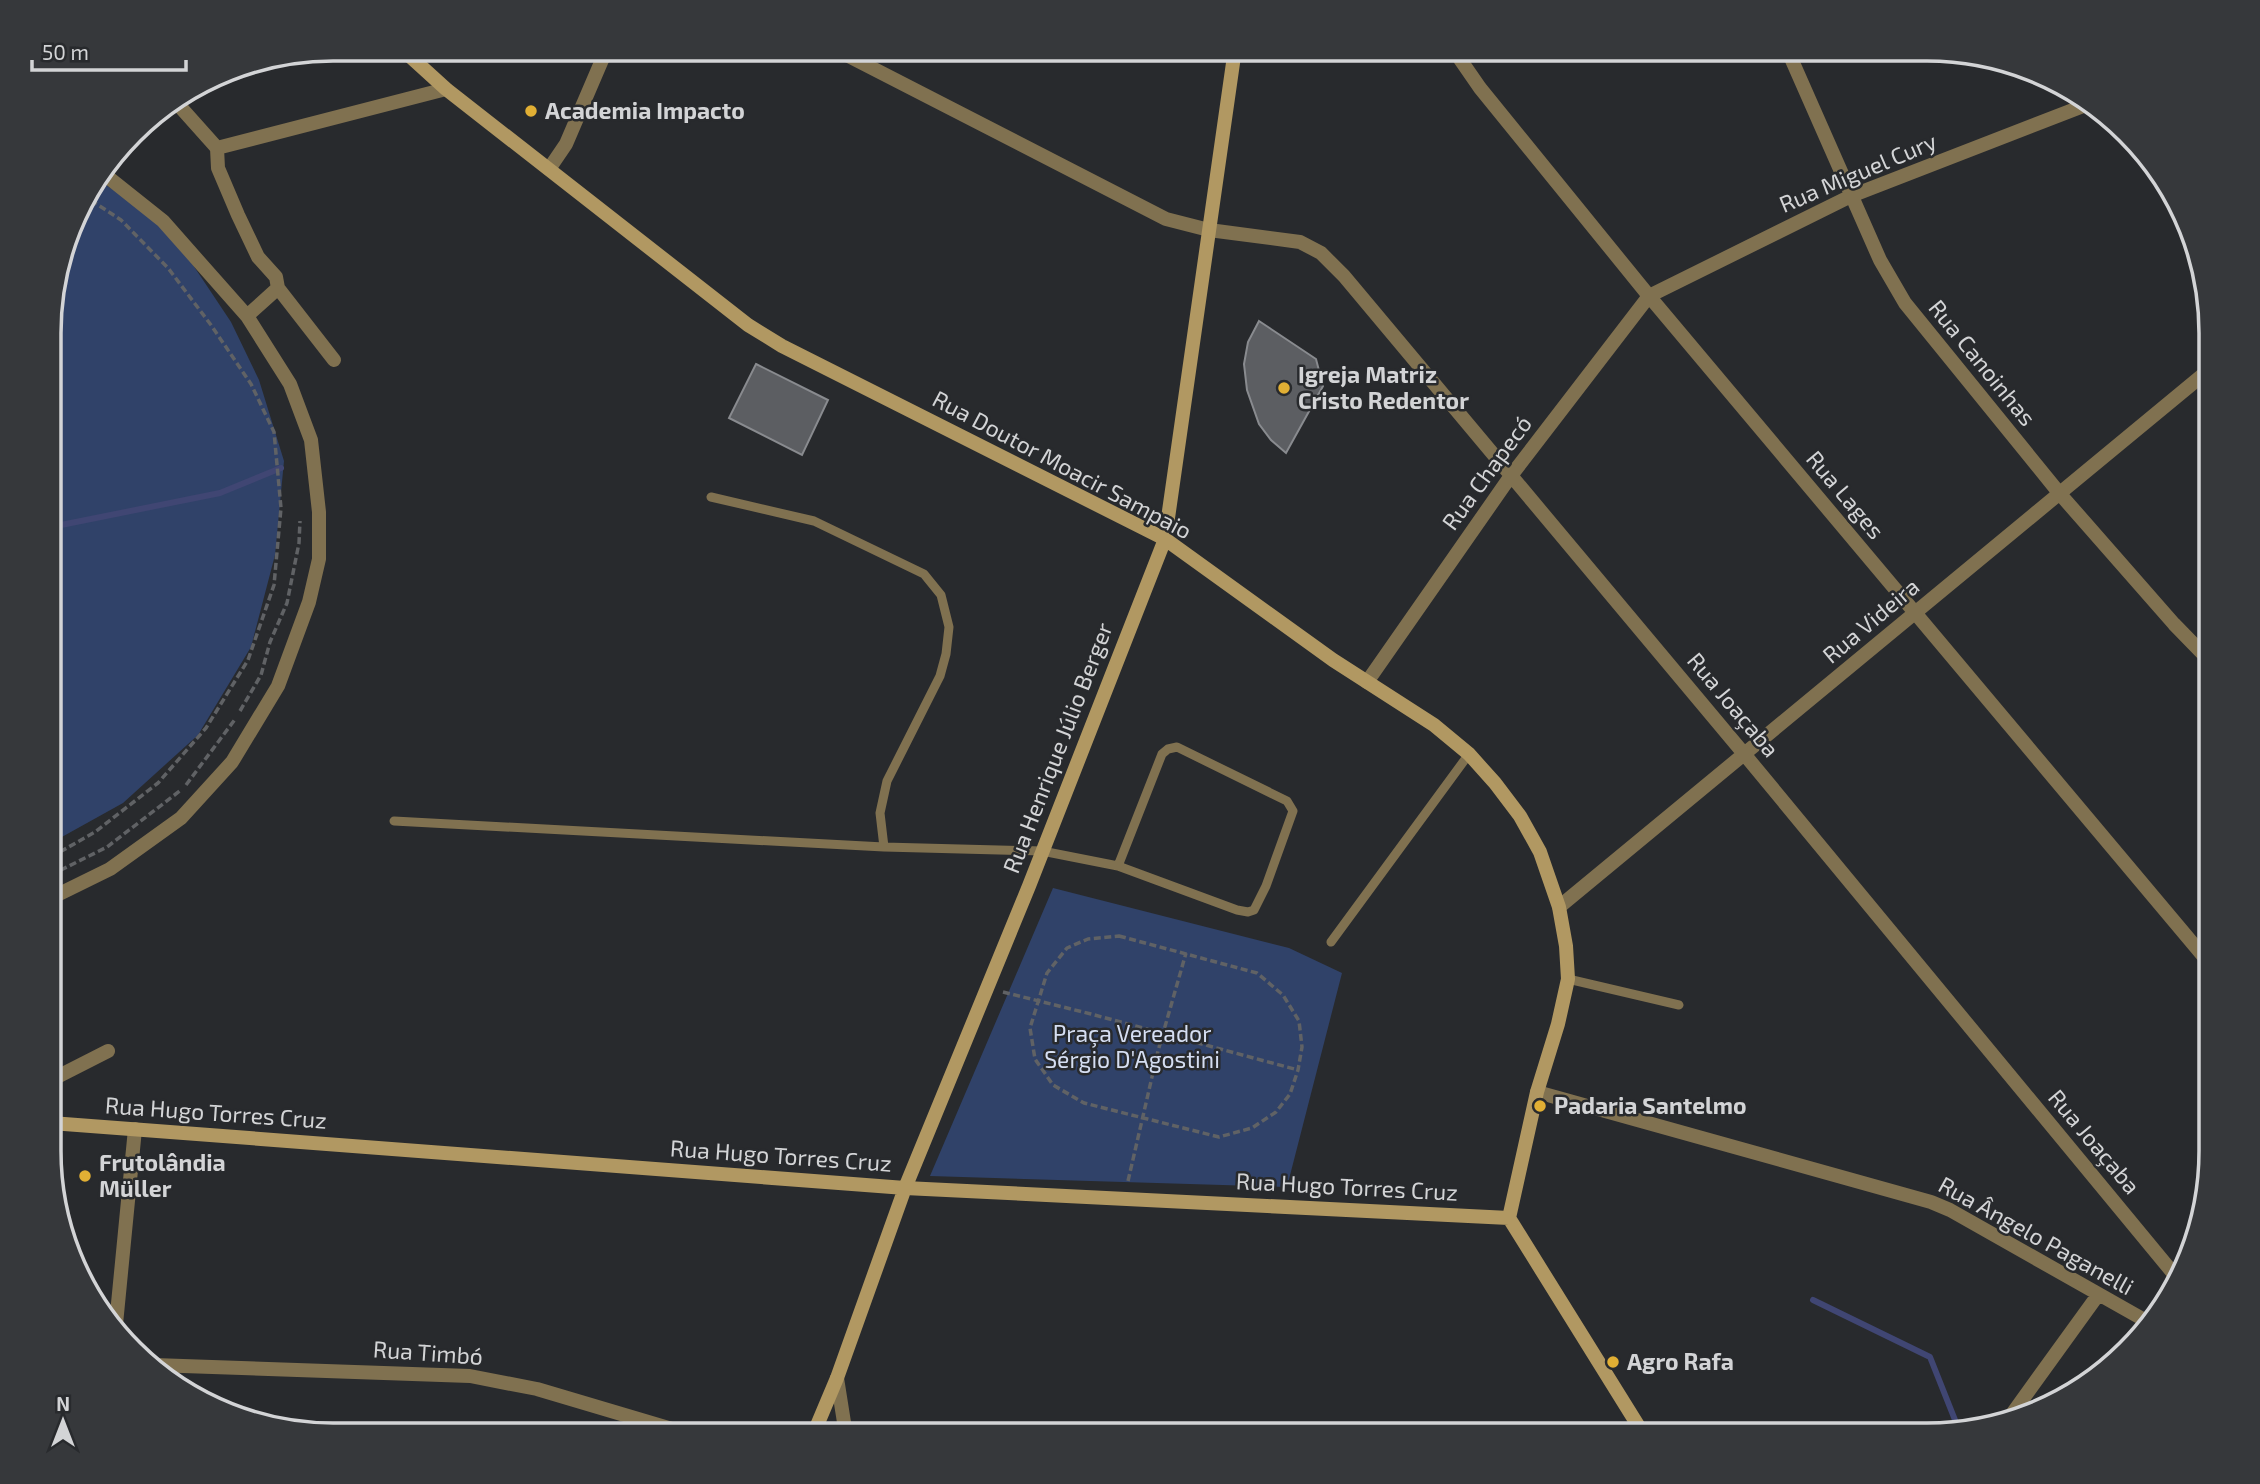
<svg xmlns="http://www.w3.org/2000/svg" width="2260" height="1484" font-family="'Exo 2',sans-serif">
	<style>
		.green { fill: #304269 }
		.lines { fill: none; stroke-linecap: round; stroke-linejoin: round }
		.stream { stroke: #404673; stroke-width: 6 }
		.building { fill: #5c5e62; stroke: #898b8f; stroke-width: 2 }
		.path { stroke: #606265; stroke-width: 3.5; stroke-dasharray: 7 3.5; stroke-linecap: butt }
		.lane { stroke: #807150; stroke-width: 9 }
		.street { stroke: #807150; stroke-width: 14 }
		.secondary { stroke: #b19862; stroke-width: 14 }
		.poi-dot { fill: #e1af34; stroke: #282a2d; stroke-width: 2.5 }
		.labels { text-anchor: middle; stroke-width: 5; stroke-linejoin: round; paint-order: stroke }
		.poi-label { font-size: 23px; font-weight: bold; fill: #d3d4d6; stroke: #282a2d; text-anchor: start }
		.street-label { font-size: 23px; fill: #d3d4d6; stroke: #282a2d }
		.park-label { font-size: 23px; fill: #d5def2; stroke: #282a2d }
		.rim { fill: none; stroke: #d3d4d6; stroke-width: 3.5 }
	</style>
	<rect width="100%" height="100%" fill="#282a2d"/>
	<!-- green -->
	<path class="green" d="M99 181 139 205 183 250 231 322 259 380 284 461 275 555 251 647 198 735 123 803 51 843V297L79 207Z
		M1053 888 1289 948 1342 973 1287 1187 930 1176Z"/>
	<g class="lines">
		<!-- stream -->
		<path class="stream" d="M51 527 220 493 281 468
			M1813 1300 1930 1357 1959 1430"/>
	</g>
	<!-- building -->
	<path class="building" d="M1259 321 1316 359 1323 386 1286 453 1271 440 1259 424 1247 390 1244 364 1248 342Z
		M756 364 828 400 802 455 729 418Z"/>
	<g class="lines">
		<!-- path -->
		<path class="path" d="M240 711 261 675 270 642 287 603 299 543 300 521
			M186 785 236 718
			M51 857 95 832 158 783 206 728 248 660 274 585 281 508 274 432 251 384 211 325 168 268 121 220 86 197
			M51 875 107 847 181 790
			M1119 936 1257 973 1283 995 1299 1021 1302 1047 1298 1070 1290 1094 1276 1112 1252 1128 1219 1137 1084 1103 1053 1085 1035 1059 1030 1028 1047 973 1067 948 1088 939Z
			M1003 992 1091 1014 1298 1070
			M1128 1181 1158 1051 1186 953"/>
		<!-- lane -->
		<path class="lane" d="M711 497 814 521 924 574 941 595 949 627 946 654 940 676 887 781 880 813 884 847 1042 851 1118 866 1237 910 1248 912 1254 910 1266 886 1293 811 1287 801 1177 747 1168 749 1162 754 1118 866
			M394 821 884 847
			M1331 942 1469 754
			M1568 979 1679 1005"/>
		<!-- street -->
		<path class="street" d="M835 49 1166 219 1209 230 1300 242 1321 253 1344 276 1745 755 2178 1279
			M1453 49 1480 88 1649 296 2210 964
			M1787 49 1880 260 1905 303 2060 494 2174 624 2210 661
			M175 101 217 148 446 89
			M217 148 218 168 238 215 258 257 276 277 278 288 334 360
			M549 169 566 144 602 60 610 49
			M104 174 163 221 247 316
			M1367 682 1510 477 1649 296 1851 196 2091 103
			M51 898 110 869 181 818 232 762 278 686 309 602 319 559V512L311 440 290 384 247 316 278 288
			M1559 907 2210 369
			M51 1080 108 1051
			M1537 1092 1931 1202 1950 1210 2148 1322
			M116 1324 135 1129
			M154 1365 470 1376 537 1389 692 1435
			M837 1378 846 1435
			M2012 1414 2098 1295"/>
		<!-- secondary -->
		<path class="secondary" d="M402 49 446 89 748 325 782 346 1165 539 1333 660 1434 725 1469 754 1495 783 1520 816 1540 852 1559 907 1566 946 1568 979 1558 1024 1537 1092 1509 1218
			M51 1123 905 1188 1509 1218
			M1509 1218 1644 1435
			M813 1435 837 1378 905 1188 1029 886 1165 539 1235 49"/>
	</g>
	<!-- markers -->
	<g class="poi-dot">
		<circle cx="531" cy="111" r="7"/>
		<circle cx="1284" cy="388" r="7"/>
		<circle cx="1540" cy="1106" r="7"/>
		<circle cx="85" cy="1176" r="7"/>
		<circle cx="1613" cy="1362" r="7"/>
	</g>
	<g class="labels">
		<!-- poi labels -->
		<g class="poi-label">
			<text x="545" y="119">Academia Impacto</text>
			<text x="1298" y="383">Igreja Matriz<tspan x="1298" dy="26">Cristo Redentor</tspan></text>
			<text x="1554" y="1114">Padaria Santelmo</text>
			<text x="99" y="1171">Frutolândia<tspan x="99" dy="26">Müller</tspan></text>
			<text x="1627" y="1370">Agro Rafa</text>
		</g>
		<!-- street labels -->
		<g class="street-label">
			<text transform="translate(1858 173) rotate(-23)" y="8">Rua Miguel Cury</text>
			<text transform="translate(1982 363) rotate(51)" y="8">Rua Canoinhas</text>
			<text transform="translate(1062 465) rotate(28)" y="8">Rua Doutor Moacir Sampaio</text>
			<text transform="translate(1487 473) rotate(-54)" y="8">Rua Chapecó</text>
			<text transform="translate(1845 495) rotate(50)" y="8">Rua Lages</text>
			<text transform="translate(1871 621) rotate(-40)" y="8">Rua Videira</text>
			<text transform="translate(1733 705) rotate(50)" y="8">Rua Joaçaba</text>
			<text transform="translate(1058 748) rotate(-69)" y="8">Rua Henrique Júlio Berger</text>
			<text transform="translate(216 1113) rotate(4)" y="8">Rua Hugo Torres Cruz</text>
			<text transform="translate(2094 1142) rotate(50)" y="8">Rua Joaçaba</text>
			<text transform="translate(781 1156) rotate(4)" y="8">Rua Hugo Torres Cruz</text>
			<text transform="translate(1347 1187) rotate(3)" y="8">Rua Hugo Torres Cruz</text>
			<text transform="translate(2036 1236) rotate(29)" y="8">Rua Ângelo Paganelli</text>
			<text transform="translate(428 1353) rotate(4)" y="8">Rua Timbó</text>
		</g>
		<!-- park labels -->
		<g class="park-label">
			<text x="1132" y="1042">Praça Vereador<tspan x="1132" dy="26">Sérgio D'Agostini</tspan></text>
		</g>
	</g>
	<!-- crop -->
	<path d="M0 0H2260V1484H0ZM333 61H1927A272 272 0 0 1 2199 333V1151A272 272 0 0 1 1927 1423H333A272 272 0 0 1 61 1151V333A272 272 0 0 1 333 61Z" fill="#36383b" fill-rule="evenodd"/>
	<path class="rim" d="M333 61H1927A272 272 0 0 1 2199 333V1151A272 272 0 0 1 1927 1423H333A272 272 0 0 1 61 1151V333A272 272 0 0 1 333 61Z"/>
	<!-- north arrow -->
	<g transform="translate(63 1421)" stroke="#282a2d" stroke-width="5" paint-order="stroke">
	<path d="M0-5L12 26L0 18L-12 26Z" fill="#d3d4d6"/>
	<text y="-10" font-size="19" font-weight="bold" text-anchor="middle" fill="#d3d4d6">N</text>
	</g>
	<!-- scale -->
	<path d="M32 60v10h154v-10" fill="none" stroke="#d3d4d6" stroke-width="3.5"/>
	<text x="42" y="60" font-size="21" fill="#d3d4d6" stroke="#282a2d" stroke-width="5" paint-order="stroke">50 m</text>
</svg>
